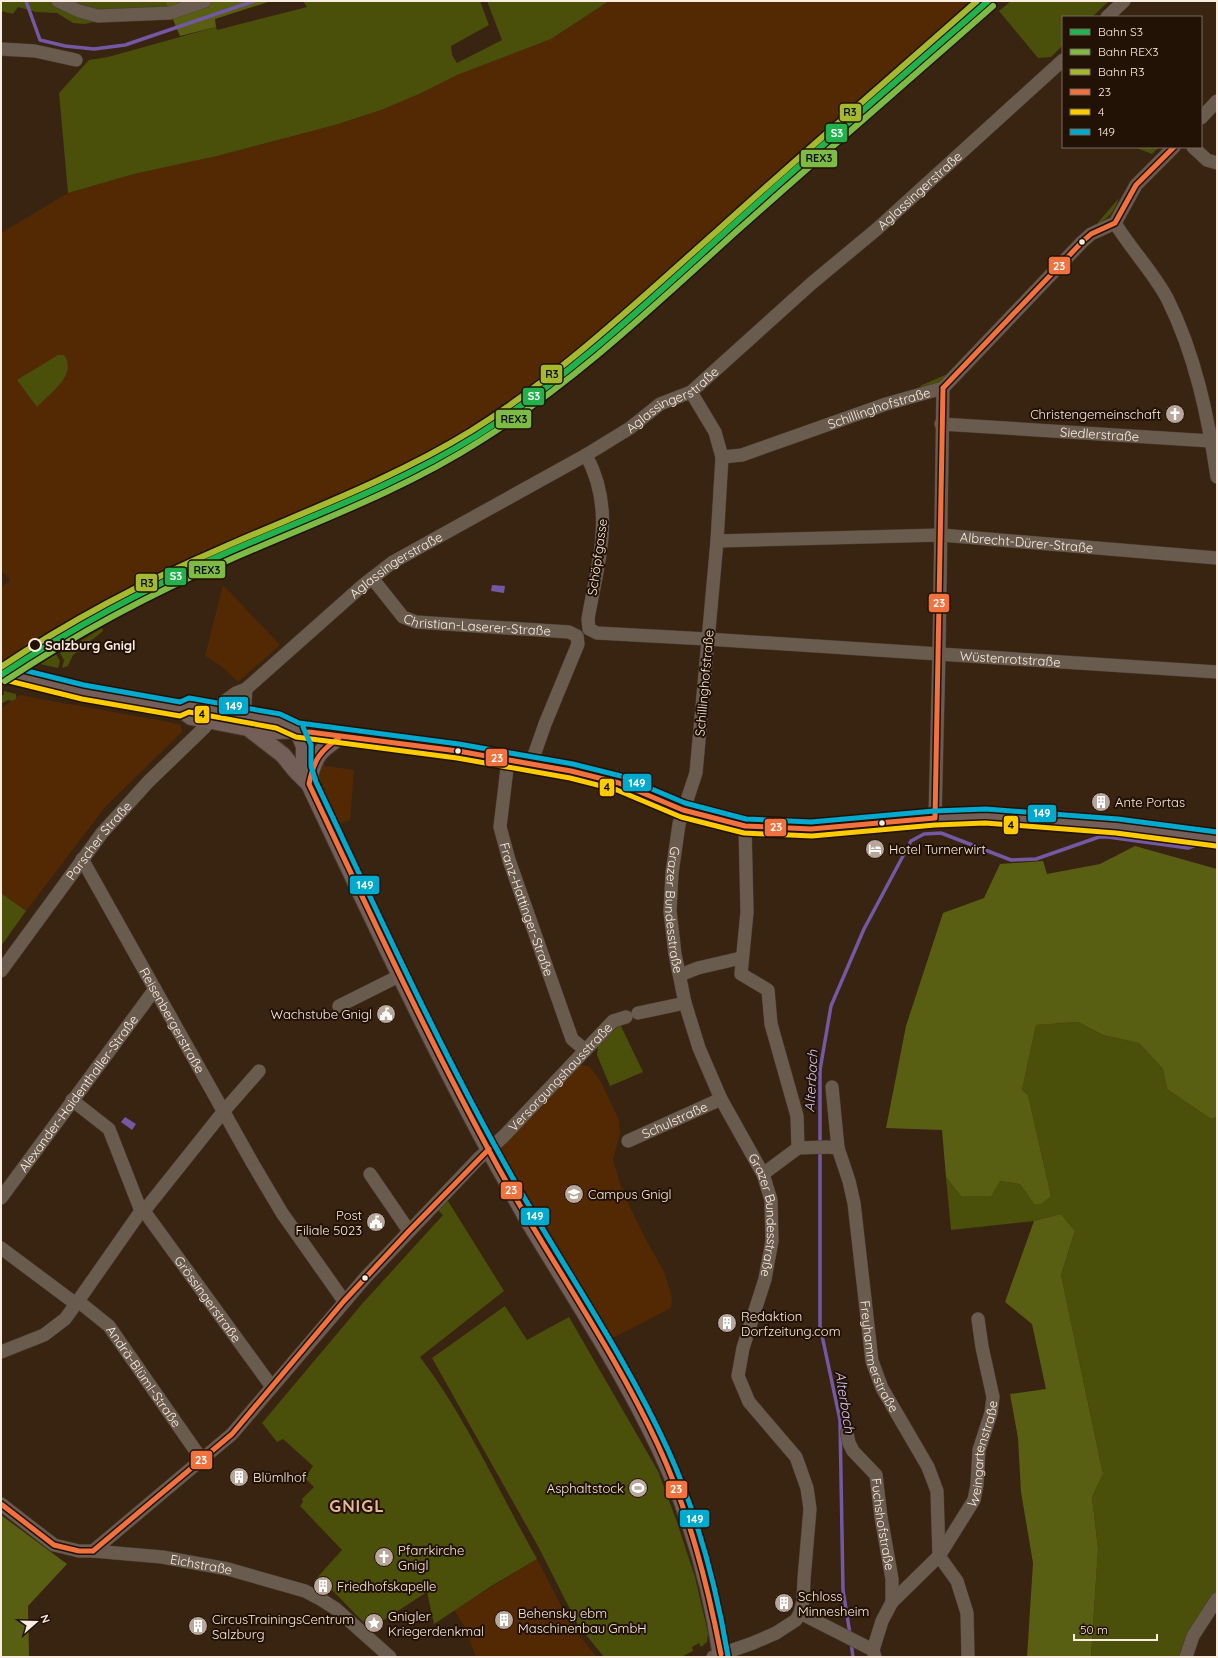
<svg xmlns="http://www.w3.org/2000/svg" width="1218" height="1658" font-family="Quicksand,sans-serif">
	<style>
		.built { fill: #522903 }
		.green { fill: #4a4f0a }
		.forest { fill: #595f12 }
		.water { fill: #7358a4 }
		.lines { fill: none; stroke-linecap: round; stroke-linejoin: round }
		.stream { stroke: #7358a4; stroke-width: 3.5 }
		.minor-casing { stroke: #4a3c31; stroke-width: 14 }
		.major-casing { stroke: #4a3c31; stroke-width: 18 }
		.minor { stroke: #6a5b4f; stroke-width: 13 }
		.major { stroke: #745f58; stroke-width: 16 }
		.bus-1-casing { stroke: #221105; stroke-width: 8 }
		.bus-2-casing { stroke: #221105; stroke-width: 8 }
		.bus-3-casing { stroke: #221105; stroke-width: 8 }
		.bus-1 { stroke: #f1723e; stroke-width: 5 }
		.bus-2 { stroke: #fecc00; stroke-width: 5 }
		.bus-3 { stroke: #00a9ce; stroke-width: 5 }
		.rail-1-casing { stroke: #221105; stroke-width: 9 }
		.rail-2-casing { stroke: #221105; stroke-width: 9 }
		.rail-3-casing { stroke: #221105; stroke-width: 9 }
		.rail-1 { stroke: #22b24c; stroke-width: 6 }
		.rail-2 { stroke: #7ebb45; stroke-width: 6 }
		.rail-3 { stroke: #a4b92e; stroke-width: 6 }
		.bus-dot { fill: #fbece2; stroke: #221105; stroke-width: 1.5 }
		.stop-dot { fill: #221105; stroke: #fbece2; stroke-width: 2 }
		.labels { text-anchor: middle; stroke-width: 4; stroke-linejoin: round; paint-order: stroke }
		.street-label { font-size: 13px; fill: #fbece2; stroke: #221105 }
		.poi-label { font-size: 13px; fill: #fbece2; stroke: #221105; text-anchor: start }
		.stop-label { font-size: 13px; font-weight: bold; fill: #fbece2; stroke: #221105; text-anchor: start }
		.water-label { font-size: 14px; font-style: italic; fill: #d5c9f8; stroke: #221105 }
		.district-label { font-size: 17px; font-weight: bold; letter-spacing: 1px; fill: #e7b796; stroke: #221105 }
		.line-badge { stroke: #221105; stroke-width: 1.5 }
		.badge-label { font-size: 11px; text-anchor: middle; font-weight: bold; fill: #fff }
		.pale-badge-label { font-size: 11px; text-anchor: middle; font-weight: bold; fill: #111 }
	</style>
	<rect width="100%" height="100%" fill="#382411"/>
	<!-- built -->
	<path class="built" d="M609 1H999L587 363 547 395 445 458 443 470 420 473 346 509 192 576 116 613 45 653 37 657 1 680V588L10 580 1 570V233L68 193 134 174 217 156 335 125 381 110 457 75 551 39Z
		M223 585 280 645 238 682 221 666 205 656Z
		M19 695 180 724 182 732 106 806 26 911 1 893V709Z
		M319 765 354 770 350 821H346L338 824 318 779Z
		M575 1065 589 1066 600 1080 619 1120 620 1133 613 1160 621 1187 627 1201 647 1242 664 1271 672 1297 671 1308 615 1337 606 1336 559 1249 549 1237 499 1150Z
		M537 1559 572 1627 597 1657H476L464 1626 454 1610Z"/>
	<!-- green -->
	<path class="green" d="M1 1H55L98 21 85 24 73 23 57 13 36 12 18 7 13 14 1 11Z
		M58 1H165L170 13 124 18Z
		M303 1H419L423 9 419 1H480L489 25 451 46 452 55 457 63 502 40 487 1H609L551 39 457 75 419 94 381 110 335 125 217 156 134 174 68 193 59 93 89 60 108 57 216 27 217 30 307 7Z
		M1011 1H1109L1092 17H1063V45L1051 57 1038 58 999 11Z
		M1134 147H1159L1152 154Z
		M1119 198C1113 214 1109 218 1095 226Z
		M58 355H64C78 375 50 393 37 407L17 380Z
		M945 375 947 378C941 385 930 387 921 387L920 386Z
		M102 628 103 631 73 655 68 666 62 668 64 660 60 653Z
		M56 654 60 661 58 668 40 664Z
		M4 691 16 694V699L12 701 8 700 1 704V697L4 694Z
		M1 893 26 911 1 946Z
		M1078 1022 1103 1035 1139 1043 1163 1069 1167 1089 1211 1119 1217 1117V1593L1184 1657H1091L1098 1549 1092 1497 1103 1474 1061 1275 1075 1231 1061 1214 1034 1221 951 1230 946 1177 961 1196 1000 1181 1020 1184 1034 1204 1051 1196 1028 1095 1022 1090 1036 1025Z
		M620 1024 643 1072 610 1086 597 1055 598 1046Z
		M448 1201 504 1291 420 1357C467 1419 499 1492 537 1559L493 1585 434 1624 427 1592 370 1629 333 1591 328 1589 327 1593 319 1590 314 1581 342 1550 300 1506 303 1502 302 1499 314 1487 305 1478 313 1466 283 1439 277 1442 262 1423 362 1304 443 1215 437 1209Z
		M505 1306 527 1340 569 1317 658 1471 677 1522 695 1577 708 1633 707 1642 701 1647 699 1643 692 1647 693 1651 681 1657H604L578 1625 539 1548 432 1358Z"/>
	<!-- forest -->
	<path class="forest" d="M165 1H271L215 19 216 27 180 36Z
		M1135 846 1217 869V1117L1211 1119 1167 1089 1163 1069 1139 1043 1103 1035 1078 1022 1036 1025 1022 1090 1028 1095 1051 1196 1041 1204H1034L1020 1184 1000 1181 991 1196H961L946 1177 942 1130 886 1128 906 1026 943 913 984 898 1000 864 1043 861 1047 874 1100 864Z
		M1061 1214 1075 1231 1061 1275 1103 1474 1092 1497 1098 1549 1091 1657H1027L1033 1563 1021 1492 1018 1438 1010 1394 1046 1389 1032 1324 1005 1302 1034 1221Z
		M1 1515 67 1564 28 1606 29 1657H1Z"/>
	<!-- water -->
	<path class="water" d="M492 585 505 586 504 593 491 591Z
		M125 1117 136 1124 132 1130 121 1122Z"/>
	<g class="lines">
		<!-- stream -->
		<path class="stream" d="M26 1 40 40 65 46 94 49 125 45 254 1
			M850 1634 843 1590 840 1420 820 1326V1070L831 1006 864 929 911 841 924 834 941 833 1011 860 1036 859 1099 837H1108L1188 848 1202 843
			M851 1642 853 1657"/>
		<defs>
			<g id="minor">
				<path d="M58 1 79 11 98 16 170 13 205 1"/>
				<path d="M1107 17 1124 1"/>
				<path d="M1 49 35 51 76 60"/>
				<path d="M1201 118 1217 101"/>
				<path d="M1193 147 1207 160 1217 163"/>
				<path d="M1115 223C1130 248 1153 272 1167 298 1195 354 1208 416 1217 477"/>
				<path id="s1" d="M691 392 715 432 722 457 717 541 696 773 679 824 672 873 670 911 675 954 685 1003 699 1048 721 1099 763 1174 771 1200 772 1241 765 1279 743 1348 738 1376 749 1402 796 1457 807 1488 810 1509 804 1579 803 1601 800 1613 796 1620 776 1633 753 1643 713 1657"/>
				<path id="s2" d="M941 424 1211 441"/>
				<path id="s3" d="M586 455C616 510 598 561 588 619L589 629 597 633 707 639 1217 672"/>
				<path id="s4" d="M722 457 742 455 886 404 943 388 1082 242 1091 234 1115 223 1136 185 1174 147"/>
				<path id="s5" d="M717 541 941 535 1217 558"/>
				<path id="s6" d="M372 578 403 617 416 622 569 632 577 636 578 644 545 724 531 764"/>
				<path id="s7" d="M214 709 236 693 246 689 362 586 393 562 586 455 630 428 660 404 691 392 812 283 877 229 1063 60"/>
				<path d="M244 715 246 689"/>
				<path id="s8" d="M508 760 500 827 509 860 572 1039 585 1050"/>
				<path d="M935 818 939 653 943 388"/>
				<path d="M745 826 747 912 741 974 768 990 771 1024 797 1116 798 1148"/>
				<path id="s9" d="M82 859 253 1164 282 1213 344 1301"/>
				<path id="s10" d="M1 971 102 833 148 782 205 727 206 719"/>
				<path d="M680 975 698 968 741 958"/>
				<path d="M339 1006 401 975"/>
				<path d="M638 1013 685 1003"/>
				<path id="s11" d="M259 1071 223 1112 144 1211 272 1387"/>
				<path id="s12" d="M832 1087 838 1148 849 1181 854 1203 872 1361 882 1388 928 1467 937 1491 939 1556"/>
				<path id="s13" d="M72 1100 109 1129 141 1211 78 1301 109 1326 202 1460"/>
				<path id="s14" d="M628 1141 721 1099"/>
				<path d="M370 1174 409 1231"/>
				<path d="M763 1174 798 1148 826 1147 838 1148"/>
				<path id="s15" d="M1 1198 155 989"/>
				<path d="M1 1248 76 1304 65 1319 44 1335 1 1352"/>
				<path id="s16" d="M847 1433 849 1443 853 1451 876 1475 881 1517 892 1579V1602"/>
				<path id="s17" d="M1 1504 54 1545 79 1551H93L162 1557 228 1569 305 1591 322 1600 336 1609 390 1657"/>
				<path id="s18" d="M93 1551 232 1434 365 1278 478 1159 503 1137 613 1021 626 1017"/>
				<path d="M939 1556 957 1581 967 1613 968 1657"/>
				<path d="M800 1613 873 1650 875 1657"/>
				<path id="s19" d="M873 1650 882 1621 892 1602 939 1556 974 1500 977 1485 979 1450 991 1413 993 1397 982 1347 978 1319"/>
				<path d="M1186 1657 1193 1636 1217 1599"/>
			</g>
			<path id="major" d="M1 672 83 692 181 709 191 717 248 728 277 731 297 730 458 751 571 771 619 783 683 810 745 826 811 829 935 818 985 816 1117 826 1217 839
				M191 706 278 721 284 724
				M248 728 283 755 295 770 309 784
				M297 730 304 746V767L309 784C370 913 430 1043 499 1168 511 1189 522 1211 535 1232 574 1296 615 1359 648 1425 685 1497 710 1578 721 1657
				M309 780C315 755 319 751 340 737"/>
		</defs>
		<!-- minor casing -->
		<use href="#minor" class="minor-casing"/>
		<!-- major casing -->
		<use href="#major" class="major-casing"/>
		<!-- minor -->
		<use href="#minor" class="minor"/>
		<!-- major -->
		<use href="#major" class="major"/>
		<defs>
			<path id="bus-1" d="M943 388 1082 242 1091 234 1115 223 1136 185 1174 147
				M309 732 458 751 571 771 619 783 683 810 745 826 811 829 935 818
				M340 737C320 751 314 759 309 784 370 913 430 1043 498 1167 550 1261 613 1348 658 1445 689 1512 707 1582 721 1654
				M935 818 943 388
				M1 1504 54 1545 79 1551H93
				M93 1551 232 1434 344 1301 409 1231 489 1149"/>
			<path id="bus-2" d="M1 679 82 699 180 716 189 712 276 728 296 737 457 758 570 778 617 790 681 817 744 833 812 836 935 825 985 823 1116 833 1216 846"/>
			<path id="bus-3" d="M3 665 84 685 180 702 189 698 280 714 299 723 459 744 573 764 621 776 685 803 746 819 811 822 934 811 986 809 1118 819 1217 832
				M303 727 311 745V766L316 782C377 911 436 1041 506 1166 559 1261 623 1351 668 1450 698 1516 716 1585 728 1656"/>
		</defs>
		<!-- bus-1 casing -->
		<use href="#bus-1" class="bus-1-casing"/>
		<!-- bus-2 casing -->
		<use href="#bus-2" class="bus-2-casing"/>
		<!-- bus-3 casing -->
		<use href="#bus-3" class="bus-3-casing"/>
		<!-- bus-1 -->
		<use href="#bus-1" class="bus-1"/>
		<!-- bus-2 -->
		<use href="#bus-2" class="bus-2"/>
		<!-- bus-3 -->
		<use href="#bus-3" class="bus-3"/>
		<defs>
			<path id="rail-1" d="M1 675C72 628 146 588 224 554 309 517 397 485 476 436 570 377 651 299 733 225 817 149 903 76 988 1"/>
			<path id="rail-2" d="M5 681C76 634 150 594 229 560 313 523 402 491 480 441 575 382 655 305 738 230 822 155 908 81 993 6"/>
			<path id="rail-3" d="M1 667C71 620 145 581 222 548 306 511 393 479 471 431 561 375 638 301 717 231 803 153 891 77 977 1"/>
		</defs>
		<!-- rail-1 casing -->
		<use href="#rail-1" class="rail-1-casing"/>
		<!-- rail-2 casing -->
		<use href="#rail-2" class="rail-2-casing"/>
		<!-- rail-3 casing -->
		<use href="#rail-3" class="rail-3-casing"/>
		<!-- rail-1 -->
		<use href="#rail-1" class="rail-1"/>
		<!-- rail-2 -->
		<use href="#rail-2" class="rail-2"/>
		<!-- rail-3 -->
		<use href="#rail-3" class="rail-3"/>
	</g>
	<!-- icons -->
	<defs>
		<symbol id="church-disc" viewBox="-11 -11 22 22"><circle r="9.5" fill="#b7a699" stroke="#221105"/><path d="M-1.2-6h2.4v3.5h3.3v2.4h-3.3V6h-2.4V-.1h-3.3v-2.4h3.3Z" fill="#fff"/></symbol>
		<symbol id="building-disc" viewBox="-11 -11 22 22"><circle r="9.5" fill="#b7a699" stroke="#221105"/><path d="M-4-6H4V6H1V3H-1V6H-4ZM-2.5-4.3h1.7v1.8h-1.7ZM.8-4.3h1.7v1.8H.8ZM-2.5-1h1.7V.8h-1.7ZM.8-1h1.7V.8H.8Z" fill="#fff"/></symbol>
		<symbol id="hotel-disc" viewBox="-11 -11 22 22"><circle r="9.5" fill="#b7a699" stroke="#221105"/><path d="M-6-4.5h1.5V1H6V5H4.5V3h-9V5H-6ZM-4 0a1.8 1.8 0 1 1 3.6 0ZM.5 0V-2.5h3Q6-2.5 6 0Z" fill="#fff"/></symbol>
		<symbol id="civic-disc" viewBox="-11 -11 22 22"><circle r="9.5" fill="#b7a699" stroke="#221105"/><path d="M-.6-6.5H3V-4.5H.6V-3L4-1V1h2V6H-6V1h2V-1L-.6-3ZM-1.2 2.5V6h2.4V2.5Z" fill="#fff"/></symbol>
		<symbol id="school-disc" viewBox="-11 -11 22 22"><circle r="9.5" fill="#b7a699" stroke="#221105"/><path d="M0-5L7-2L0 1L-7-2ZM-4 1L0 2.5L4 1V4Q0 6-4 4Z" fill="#fff"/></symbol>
		<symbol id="stadium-disc" viewBox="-11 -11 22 22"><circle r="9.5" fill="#b7a699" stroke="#221105"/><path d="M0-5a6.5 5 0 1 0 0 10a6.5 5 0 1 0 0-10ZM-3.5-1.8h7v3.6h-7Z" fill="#fff"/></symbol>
		<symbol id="sight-disc" viewBox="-11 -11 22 22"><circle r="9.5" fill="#b7a699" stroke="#221105"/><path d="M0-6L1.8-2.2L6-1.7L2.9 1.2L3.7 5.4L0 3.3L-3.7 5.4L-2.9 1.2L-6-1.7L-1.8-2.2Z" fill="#fff"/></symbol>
	</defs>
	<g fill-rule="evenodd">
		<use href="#church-disc" x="1164" y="403" width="22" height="22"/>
		<use href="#building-disc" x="1090" y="791" width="22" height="22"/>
		<use href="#hotel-disc" x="864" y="838" width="22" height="22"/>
		<use href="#civic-disc" x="375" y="1003" width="22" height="22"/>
		<use href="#school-disc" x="563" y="1183" width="22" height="22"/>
		<use href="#civic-disc" x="365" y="1211" width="22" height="22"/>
		<use href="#building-disc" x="716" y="1312" width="22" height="22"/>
		<use href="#building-disc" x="228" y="1466" width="22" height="22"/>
		<use href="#stadium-disc" x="627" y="1477" width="22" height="22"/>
		<use href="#church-disc" x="373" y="1546" width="22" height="22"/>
		<use href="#building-disc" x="312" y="1575" width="22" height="22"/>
		<use href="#building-disc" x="773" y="1592" width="22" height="22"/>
		<use href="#building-disc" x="493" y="1609" width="22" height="22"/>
		<use href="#sight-disc" x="363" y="1612" width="22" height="22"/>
		<use href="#building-disc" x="187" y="1615" width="22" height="22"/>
	</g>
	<!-- markers -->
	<g class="bus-dot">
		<circle cx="1082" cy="242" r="3.5"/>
		<circle cx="458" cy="751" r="3.5"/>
		<circle cx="882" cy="823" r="3.5"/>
		<circle cx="365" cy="1278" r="3.5"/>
	</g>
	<circle class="stop-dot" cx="35" cy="645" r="6"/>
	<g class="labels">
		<!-- street labels -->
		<g class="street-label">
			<text dy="5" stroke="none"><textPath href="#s7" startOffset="881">Aglassingerstraße</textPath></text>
			<text dy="5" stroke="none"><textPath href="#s7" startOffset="556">Aglassingerstraße</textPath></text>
			<text dy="5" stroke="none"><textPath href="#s4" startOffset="165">Schillinghofstraße</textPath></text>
			<text dy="5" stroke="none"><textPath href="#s2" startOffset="159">Siedlerstraße</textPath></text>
			<text dy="5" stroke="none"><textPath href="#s5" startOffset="310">Albrecht-Dürer-Straße</textPath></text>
			<text transform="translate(597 557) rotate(-82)" y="5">Schöpfgasse</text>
			<text dy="5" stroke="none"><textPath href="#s7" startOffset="233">Aglassingerstraße</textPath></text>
			<text dy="5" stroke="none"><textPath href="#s6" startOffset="125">Christian-Laserer-Straße</textPath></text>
			<text dy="5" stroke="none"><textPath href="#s3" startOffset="601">Wüstenrotstraße</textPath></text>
			<text transform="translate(704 683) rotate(-85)" y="5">Schillinghofstraße</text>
			<text dy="5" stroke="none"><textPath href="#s10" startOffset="163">Parscher Straße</textPath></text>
			<text dy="5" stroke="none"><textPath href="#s8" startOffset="154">Franz-Hattinger-Straße</textPath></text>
			<text dy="5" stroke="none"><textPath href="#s1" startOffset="530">Grazer Bundesstraße</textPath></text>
			<text dy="5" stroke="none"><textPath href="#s9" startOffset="185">Reisenbergerstraße</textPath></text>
			<text dy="5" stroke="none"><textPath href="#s18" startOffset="667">Versorgungshausstraße</textPath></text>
			<text dy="5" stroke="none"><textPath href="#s15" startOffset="130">Alexander-Haidenthaller-Straße</textPath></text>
			<text dy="5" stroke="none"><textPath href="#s14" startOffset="51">Schulstraße</textPath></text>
			<text dy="5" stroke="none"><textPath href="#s1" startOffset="854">Grazer Bundesstraße</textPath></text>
			<text dy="5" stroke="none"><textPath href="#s11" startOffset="290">Grössingerstraße</textPath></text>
			<text dy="5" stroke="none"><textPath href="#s12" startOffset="275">Freyhammerstraße</textPath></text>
			<text dy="5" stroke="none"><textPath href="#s13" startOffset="346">Andrä-Blüml-Straße</textPath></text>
			<text dy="5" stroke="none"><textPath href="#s19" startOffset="231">Weingartenstraße</textPath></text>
			<text dy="5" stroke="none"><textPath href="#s16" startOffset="102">Fuchshofstraße</textPath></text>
			<text dy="5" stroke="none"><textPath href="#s17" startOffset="216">Eichstraße</textPath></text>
		</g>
		<!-- poi labels -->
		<g class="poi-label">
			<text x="1161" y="419" text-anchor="end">Christengemeinschaft</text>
			<text x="1115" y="807">Ante Portas</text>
			<text x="889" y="854">Hotel Turnerwirt</text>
			<text x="372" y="1019" text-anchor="end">Wachstube Gnigl</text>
			<text x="588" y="1199">Campus Gnigl</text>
			<text x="362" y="1220" text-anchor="end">Post<tspan x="362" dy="15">Filiale 5023</tspan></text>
			<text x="741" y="1321">Redaktion<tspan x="741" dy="15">Dorfzeitung.com</tspan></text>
			<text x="253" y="1482">Blümlhof</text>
			<text x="624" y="1493" text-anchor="end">Asphaltstock</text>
			<text x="398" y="1555">Pfarrkirche<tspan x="398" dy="15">Gnigl</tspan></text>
			<text x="337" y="1591">Friedhofskapelle</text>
			<text x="798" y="1601">Schloss<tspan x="798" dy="15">Minnesheim</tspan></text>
			<text x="518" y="1618">Behensky ebm<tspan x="518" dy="15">Maschinenbau GmbH</tspan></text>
			<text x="388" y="1621">Gnigler<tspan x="388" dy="15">Kriegerdenkmal</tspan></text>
			<text x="212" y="1624">CircusTrainingsCentrum<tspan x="212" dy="15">Salzburg</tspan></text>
		</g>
		<!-- stop labels -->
		<g class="stop-label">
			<text x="45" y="650">Salzburg Gnigl</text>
		</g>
		<!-- water labels -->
		<g class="water-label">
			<text transform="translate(811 1081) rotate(-87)" y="5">Alterbach</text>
			<text transform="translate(845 1402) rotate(81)" y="5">Alterbach</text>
		</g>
		<!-- district labels -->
		<g class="district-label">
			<text x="357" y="1512">GNIGL</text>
		</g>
	</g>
	<g class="line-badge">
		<rect x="839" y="103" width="23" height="19" rx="4" fill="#a4b92e"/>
		<rect x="825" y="123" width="23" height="20" rx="4" fill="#22b24c"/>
		<rect x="800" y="149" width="38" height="19" rx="4" fill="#7ebb45"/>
		<rect x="1048" y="256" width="23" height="19" rx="4" fill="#f1723e"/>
		<rect x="540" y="364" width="23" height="20" rx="4" fill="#a4b92e"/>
		<rect x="522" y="387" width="23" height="19" rx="4" fill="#22b24c"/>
		<rect x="495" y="409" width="37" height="20" rx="4" fill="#7ebb45"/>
		<rect x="188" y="560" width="38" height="19" rx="4" fill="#7ebb45"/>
		<rect x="164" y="567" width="23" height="19" rx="4" fill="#22b24c"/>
		<rect x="135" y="573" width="23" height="19" rx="4" fill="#a4b92e"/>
		<rect x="928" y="593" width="22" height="20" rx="4" fill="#f1723e"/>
		<rect x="218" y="696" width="31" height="19" rx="4" fill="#00a9ce"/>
		<rect x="194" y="705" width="16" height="19" rx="4" fill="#fecc00"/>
		<rect x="485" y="748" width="23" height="19" rx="4" fill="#f1723e"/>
		<rect x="622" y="773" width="30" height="19" rx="4" fill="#00a9ce"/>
		<rect x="599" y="778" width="16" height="19" rx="4" fill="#fecc00"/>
		<rect x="1027" y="804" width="30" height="19" rx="4" fill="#00a9ce"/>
		<rect x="1003" y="815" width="16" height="20" rx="4" fill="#fecc00"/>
		<rect x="764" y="818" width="23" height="19" rx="4" fill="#f1723e"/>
		<rect x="349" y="875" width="31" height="20" rx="4" fill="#00a9ce"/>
		<rect x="500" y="1181" width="23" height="19" rx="4" fill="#f1723e"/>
		<rect x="520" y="1207" width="30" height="19" rx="4" fill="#00a9ce"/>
		<rect x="190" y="1450" width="23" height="20" rx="4" fill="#f1723e"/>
		<rect x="665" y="1480" width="23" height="19" rx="4" fill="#f1723e"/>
		<rect x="679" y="1509" width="31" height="19" rx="4" fill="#00a9ce"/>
	</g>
	<g class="badge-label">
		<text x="837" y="137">S3</text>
		<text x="1059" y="270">23</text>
		<text x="534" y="400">S3</text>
		<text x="176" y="580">S3</text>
		<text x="939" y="607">23</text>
		<text x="234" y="710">149</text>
		<text x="497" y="762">23</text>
		<text x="637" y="787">149</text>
		<text x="1042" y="817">149</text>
		<text x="776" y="831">23</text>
		<text x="365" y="889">149</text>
		<text x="511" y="1194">23</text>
		<text x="535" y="1220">149</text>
		<text x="201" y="1464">23</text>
		<text x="676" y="1493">23</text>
		<text x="695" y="1523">149</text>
	</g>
	<g class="pale-badge-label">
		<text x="850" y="116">R3</text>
		<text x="819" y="162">REX3</text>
		<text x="552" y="378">R3</text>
		<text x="514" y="423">REX3</text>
		<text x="207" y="574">REX3</text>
		<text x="147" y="587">R3</text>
		<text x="202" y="718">4</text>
		<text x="607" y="791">4</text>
		<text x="1011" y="829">4</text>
	</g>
	<!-- border -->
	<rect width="1218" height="1658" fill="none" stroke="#fbece2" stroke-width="4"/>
	<!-- legend -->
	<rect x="1062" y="16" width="140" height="132" fill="#221105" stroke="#79695d"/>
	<rect x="1070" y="29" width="20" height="6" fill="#22b24c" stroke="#79695d"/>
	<text x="1098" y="36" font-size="12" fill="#fbece2">Bahn S3</text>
	<rect x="1070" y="49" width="20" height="6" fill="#7ebb45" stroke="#79695d"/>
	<text x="1098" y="56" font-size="12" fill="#fbece2">Bahn REX3</text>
	<rect x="1070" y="69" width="20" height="6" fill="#a4b92e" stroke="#79695d"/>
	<text x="1098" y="76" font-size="12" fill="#fbece2">Bahn R3</text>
	<rect x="1070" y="89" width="20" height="6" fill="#f1723e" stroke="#79695d"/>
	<text x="1098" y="96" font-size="12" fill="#fbece2">23</text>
	<rect x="1070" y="109" width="20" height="6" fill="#fecc00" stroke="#79695d"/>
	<text x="1098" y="116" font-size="12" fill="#fbece2">4</text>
	<rect x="1070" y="129" width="20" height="6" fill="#00a9ce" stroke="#79695d"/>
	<text x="1098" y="136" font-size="12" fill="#fbece2">149</text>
	<!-- north arrow -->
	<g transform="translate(36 1622) rotate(70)" stroke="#221105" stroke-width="3" paint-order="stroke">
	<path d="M0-3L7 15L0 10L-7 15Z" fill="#fbece2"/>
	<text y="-6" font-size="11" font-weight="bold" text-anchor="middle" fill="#fbece2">N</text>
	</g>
	<!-- scale -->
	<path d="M1074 1634v6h83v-6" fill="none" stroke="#fbece2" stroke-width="2"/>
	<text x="1080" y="1634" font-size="12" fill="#fbece2" stroke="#221105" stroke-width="3" paint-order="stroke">50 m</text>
</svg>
